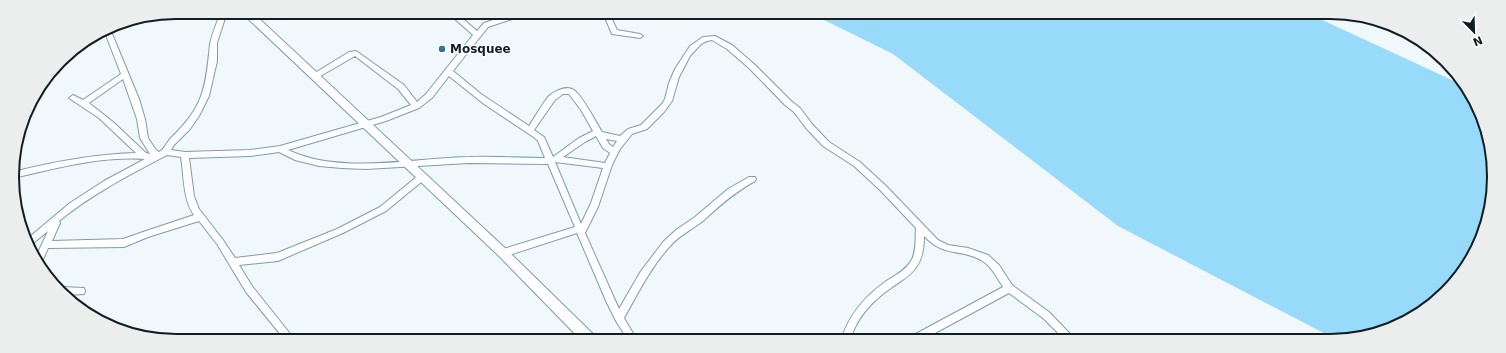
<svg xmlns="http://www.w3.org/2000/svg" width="1506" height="353" font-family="'DejaVu Sans',sans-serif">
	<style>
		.green { fill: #98dafa }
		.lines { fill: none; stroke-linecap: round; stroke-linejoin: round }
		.street-casing { stroke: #7a9dae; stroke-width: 2 }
		.secondary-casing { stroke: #7a9dae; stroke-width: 2 }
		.street { fill: #fff; fill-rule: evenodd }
		.secondary { fill: #fff; fill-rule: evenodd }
		.poi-dot { fill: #3a728c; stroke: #fff; stroke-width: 1.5 }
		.labels { text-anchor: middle; stroke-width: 3; stroke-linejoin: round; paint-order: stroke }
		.poi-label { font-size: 12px; font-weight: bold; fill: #101e24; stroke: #fff; text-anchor: start }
		.rim { fill: none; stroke: #101e24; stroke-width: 2 }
	</style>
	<rect width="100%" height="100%" fill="#f1f8fc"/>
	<!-- green -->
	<path class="green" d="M810 13H1307L1465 86 1488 134 1493 198 1477 249 1446 293 1402 324 1351 340H1337L1118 226 893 54Z"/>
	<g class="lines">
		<defs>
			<path id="street" d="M221 12H227L217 43V61L209 96 199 116 190 129 174 145 171 150 185 152 250 150 280 146 381 117 411 105 398 89 355 56 317 78H311L310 76 349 52 356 51 404 85 417 102 426 94 473 35 447 12H455L477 31 484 23 502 17 520 12H533L488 27 453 71 481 94 529 126C535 117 541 106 548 97 554 91 566 85 574 90 583 97 596 122 602 132L620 136 628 129 641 125 662 104 665 99 669 83 675 69 690 46 703 37 715 36 732 45 755 65 791 101 800 108 812 124 829 142 860 162 886 186 938 240 948 245 968 248 988 255 999 265 1012 285 1049 312 1076 340H1065L1043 318 1009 293 922 340H909L910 337 1003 287C997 277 991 266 981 260 959 248 945 258 924 236 924 246 923 257 917 266 911 276 900 281 891 288 872 301 857 317 850 340H841C849 315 864 297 885 282 894 276 905 271 911 261 917 252 915 238 916 228L880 190 854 166 823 146 806 128 794 112 785 105 749 68 727 49 712 40 707 41 701 44 690 56 679 77 672 101 664 112 647 129 632 134 620 149 612 165 598 207 585 233 619 309 641 271 664 241 676 230 695 217 728 189 749 177H755L756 179 755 181C735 192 720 205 704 220 693 229 680 235 670 246 651 267 638 293 624 318L637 340H628L616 321 607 303 577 233 503 257 500 256 499 253 500 250 575 227 548 164 469 163 366 169 342 168 319 166 295 160 279 152 250 156 189 158 194 196 199 209 223 240 235 258 277 253 337 229 380 207 419 175H425L426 177 425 179 386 211 343 233 278 261 239 265 252 286 295 340H285L246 292 217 244 199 221 148 237 124 247 48 248 41 264H39L36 257 48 231 31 245 30 246 26 240 70 203 104 181 145 159C101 156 56 168 14 178L13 172C53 162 95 154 136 153L99 118 69 98 73 95 83 100 121 74 104 30 109 27 110 29 139 99 145 119 148 138 156 150 159 152C165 149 166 143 171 138 183 126 195 113 201 96 207 80 208 62 210 44 212 34 217 22 221 12ZM449 76 484 104 535 138 538 141 545 158C520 158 494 156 469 157 413 158 340 175 288 150L386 121 419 108 432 98ZM123 79 137 119 140 138 150 154 146 153 113 122 89 103ZM563 94H569L581 110 593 131 579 138 553 157 544 137 534 130 555 100ZM596 136 603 148 610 153 605 163 563 157 585 142ZM606 139 617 141 613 147 609 144ZM167 155 181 157C184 176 183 200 194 215L143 232 123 239 52 241 60 223 59 221C92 194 129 175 167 155ZM555 162 603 168 591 203 581 224Z
				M603 13H609L617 30 640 34 643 36 640 38 612 34Z
				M62 287 84 288 85 291 84 294 67 295 59 288Z"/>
			<path id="secondary" d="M241 12H252L507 250 595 336 596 340H581L499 256Z"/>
		</defs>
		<!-- street casing -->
		<use href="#street" class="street-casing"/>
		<!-- secondary casing -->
		<use href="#secondary" class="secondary-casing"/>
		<!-- street -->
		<use href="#street" class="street"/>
		<!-- secondary -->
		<use href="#secondary" class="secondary"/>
	</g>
	<!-- markers -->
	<circle class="poi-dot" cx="442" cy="49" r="4"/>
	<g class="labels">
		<!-- poi labels -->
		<g class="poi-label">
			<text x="450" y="53">Mosquee</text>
		</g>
	</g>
	<!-- crop -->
	<path d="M0 0H1506V353H0ZM176 19H1330A157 157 0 0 1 1487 176V177A157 157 0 0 1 1330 334H176A157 157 0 0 1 19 177V176A157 157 0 0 1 176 19Z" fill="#eceded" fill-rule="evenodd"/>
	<path class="rim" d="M176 19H1330A157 157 0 0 1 1487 176V177A157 157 0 0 1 1330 334H176A157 157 0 0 1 19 177V176A157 157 0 0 1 176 19Z"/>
	<!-- north arrow -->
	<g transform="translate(1474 32) rotate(157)" stroke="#ffffff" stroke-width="3" paint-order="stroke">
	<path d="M0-3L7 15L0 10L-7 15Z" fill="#101e24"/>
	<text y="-6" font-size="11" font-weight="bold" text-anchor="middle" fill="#101e24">N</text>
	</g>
</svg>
